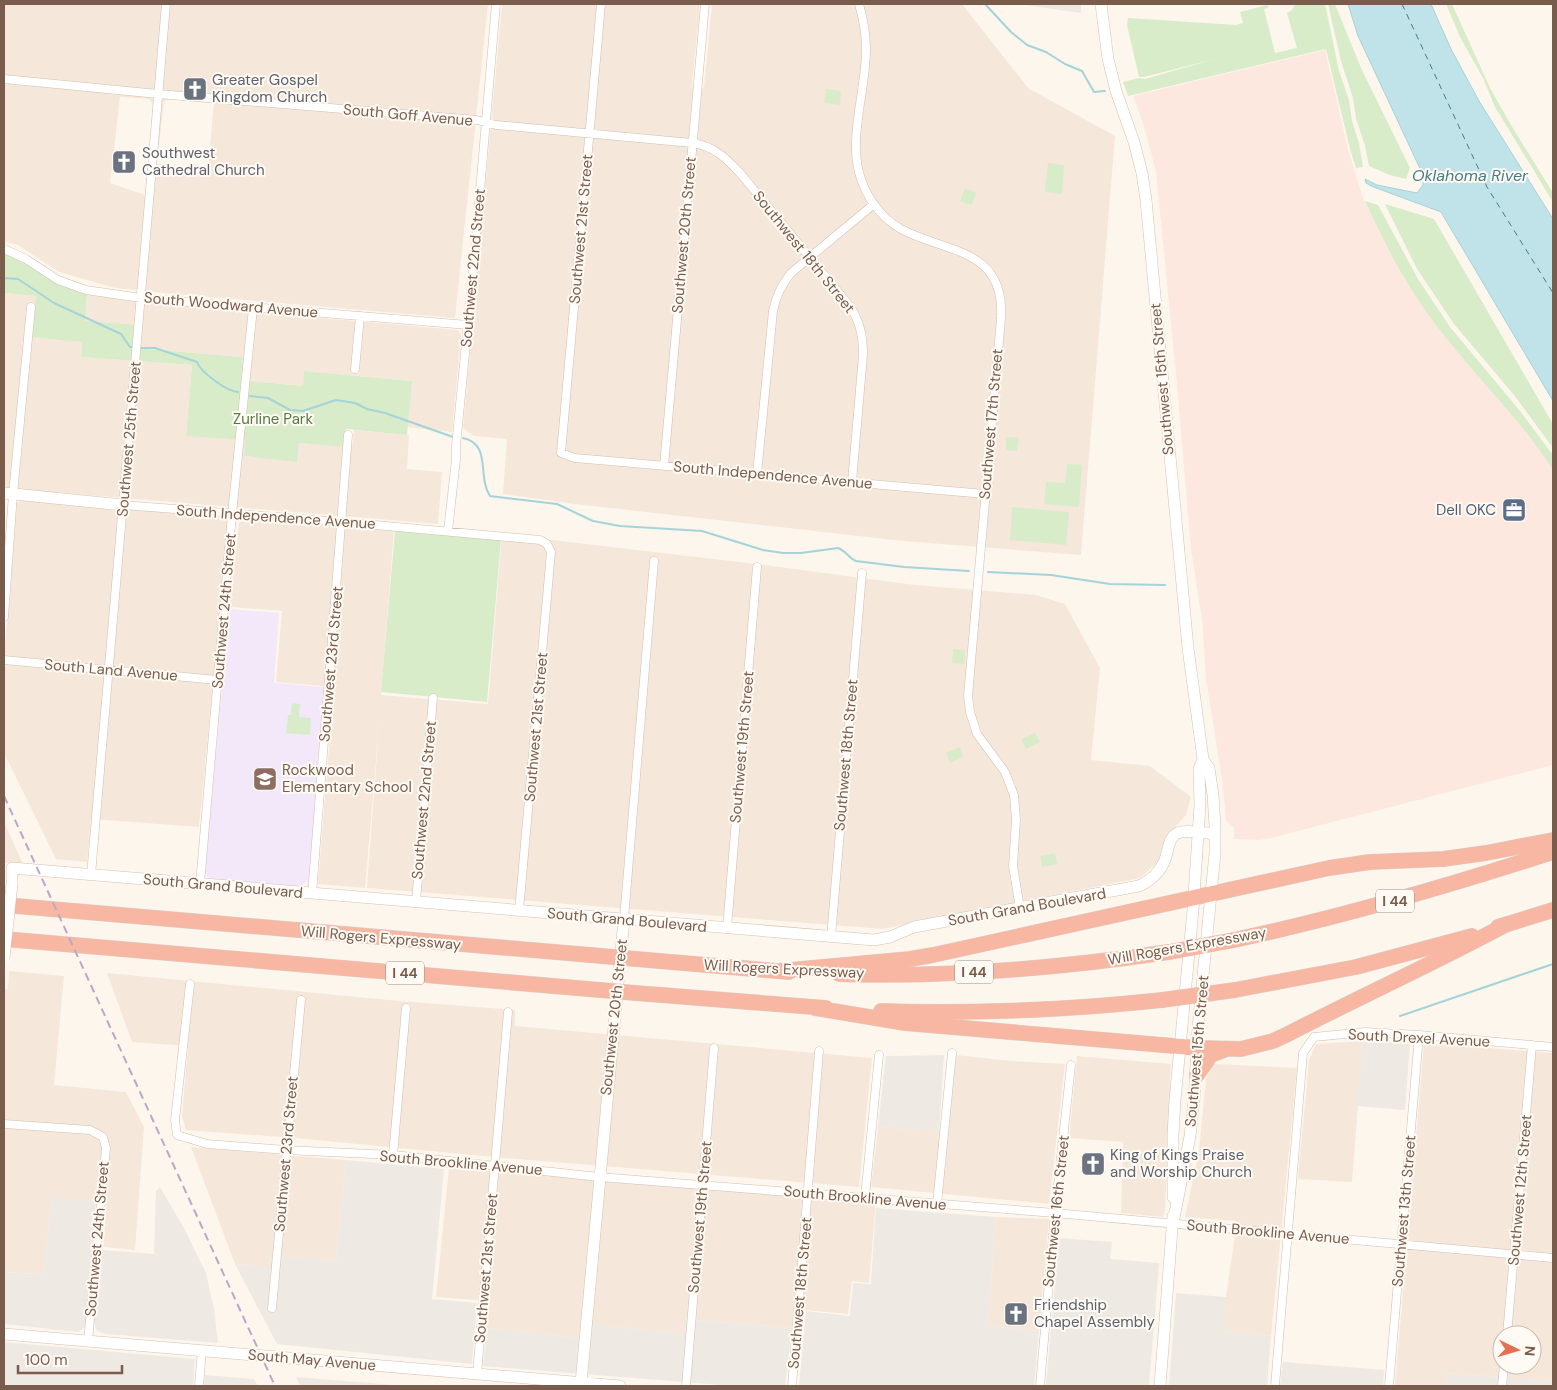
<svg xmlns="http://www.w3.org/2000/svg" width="1557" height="1390" font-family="'DM Sans',sans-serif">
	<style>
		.residential { fill: #f5e8da; fill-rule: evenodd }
		.commercial { fill: #fde8e0 }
		.industrial { fill: #efe9e4 }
		.education { fill: #f3e8fa }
		.green { fill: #d8ecc9 }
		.water { fill: #bfe3e8; stroke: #a5d3da }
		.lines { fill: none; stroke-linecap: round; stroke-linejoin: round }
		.stream { stroke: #a5d3da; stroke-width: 2 }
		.ferry { stroke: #437c86; stroke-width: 1; stroke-dasharray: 6 5; stroke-linecap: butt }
		.street-casing { stroke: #d1beb0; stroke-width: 9 }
		.secondary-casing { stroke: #d6c0b0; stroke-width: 12 }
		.highway-casing { stroke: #dad1cd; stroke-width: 16 }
		.street { stroke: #fff; stroke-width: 8 }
		.secondary { stroke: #fff; stroke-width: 11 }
		.highway { stroke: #f7b7a3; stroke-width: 15 }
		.rail { stroke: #b9a8c9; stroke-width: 2; stroke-dasharray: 8 5; stroke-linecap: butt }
		.secondary-bridge-casing { stroke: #d6c0b0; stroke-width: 12; stroke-linecap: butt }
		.highway-bridge-casing { stroke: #dad1cd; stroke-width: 16; stroke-linecap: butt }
		.secondary-bridge { stroke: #fff; stroke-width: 11 }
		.highway-bridge { stroke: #f7b7a3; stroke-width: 15 }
		.labels { text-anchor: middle; stroke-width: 4; stroke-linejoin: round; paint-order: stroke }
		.shield { fill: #fffaf3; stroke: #a28b7f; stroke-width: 1 }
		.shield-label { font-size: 14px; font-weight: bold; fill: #7a5c4d }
		.worship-label { font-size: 15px; fill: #5b616d; stroke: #fffaf3; text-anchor: start }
		.street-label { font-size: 15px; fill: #7a5c4d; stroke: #fffaf3 }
		.park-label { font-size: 15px; fill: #537a41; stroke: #fffaf3 }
		.service-label { font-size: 15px; fill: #4e5e75; stroke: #fffaf3; text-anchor: end }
		.education-label { font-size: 15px; fill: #785e54; stroke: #fffaf3; text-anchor: start }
		.water-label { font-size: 16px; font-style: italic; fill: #437c86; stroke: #fffaf3 }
	</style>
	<rect width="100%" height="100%" fill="#fdf6ec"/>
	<!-- residential -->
	<path class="residential" d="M4 4H488L455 318 163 293 115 288 59 272 18 245 4 241ZM120 97 149 99 153 105 145 195 110 183ZM169 99 214 103 208 169 157 164 164 102Z
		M502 4H700L692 86 704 88 712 4H962L1028 88 1115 136 1081 555 903 541 575 504 503 494 507 439 474 436 463 428Z
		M4 293 36 296 82 342 81 357 192 365 186 435 245 440 244 456 297 461 299 443 352 447 354 430 409 435 407 469 442 472 438 524 4 488Z
		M87 294 131 301 458 330 461 335 452 432 407 427 411 381 305 371 303 386 241 380 243 357 134 348 85 321Z
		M23 500 217 517 229 521 199 827 91 819 87 862 56 859 4 753V656L17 503Z
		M243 518 394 531 381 695 488 704 502 534 764 565 915 585 1036 595 1065 604 1100 668 1091 760 1150 766 1191 797 1186 815 1166 837 1158 862 1140 878 883 929 367 888 380 714 365 888 318 884 334 687 276 682 282 611 230 607 239 523Z
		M4 822 23 864 4 863Z
		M9 971 64 976 54 1085 126 1092 144 1127 135 1250 103 1247 107 1202 52 1198 44 1273 36 1274 4 1272V989H8Z
		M107 973 399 1001 515 1010V1026L872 1058 859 1187 504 1158 295 1138 186 1130 182 1116 188 1046 132 1042Z
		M1363 1041 1352 1182 1298 1179 1309 1060 1316 1044Z
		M1424 1043 1553 1053V1381L1446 1373 1445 1386H1395ZM1502 1335H1532V1365H1502Z
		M956 1055 1011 1061 1065 1064 1049 1204 871 1187 878 1127 948 1131Z
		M1077 1056 1171 1064 1165 1211 1163 1217 1121 1213 1123 1142 1069 1138Z
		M1214 1064 1297 1068 1271 1336 1223 1331 1226 1297 1237 1221 1185 1217 1199 1151 1206 1078Z
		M191 1147 346 1160 336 1260 270 1256 268 1267 235 1264Z
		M449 1167 501 1172 506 1170 876 1202 869 1283 852 1281 848 1314 794 1309 792 1328 685 1319 684 1334 581 1323 579 1338 487 1328 489 1301 436 1297Z
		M996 1217 1049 1219 1039 1331 988 1326Z"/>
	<!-- commercial -->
	<path class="commercial" d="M1325 50 1348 149 1363 198 1385 244 1410 287 1439 329 1512 415 1542 453 1553 470V765L1271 838 1259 840 1234 839V828L1226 820 1222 779 1206 679 1202 620 1191 549 1176 374 1156 172 1143 123 1133 96Z"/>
	<!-- industrial -->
	<path class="industrial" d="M1018 4H1081V13Z
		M1363 1041 1410 1043 1405 1110 1357 1106Z
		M944 1055 939 1131 878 1127 886 1056Z
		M346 1160 444 1169 432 1299 477 1303 472 1364 277 1344 235 1264 268 1267 270 1256 336 1260Z
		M160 1187 184 1228 206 1273 214 1309 218 1343 106 1334 97 1331 94 1322 102 1250 154 1254 156 1191Z
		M52 1197 96 1200 86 1326 78 1332 4 1324V1272L36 1274 44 1273Z
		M876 1208 996 1217 988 1326 1039 1331 1034 1386H799L806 1311 850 1316 853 1283 871 1284Z
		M1059 1238 1112 1242 1110 1259 1159 1263 1149 1386H1046Z
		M1176 1293 1226 1297 1224 1331 1271 1336 1267 1386H1169Z
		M684 1319 792 1328 785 1386H734L483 1366 487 1328 579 1338 581 1323 684 1334Z
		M4 1342 195 1359 193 1386H4Z
		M1283 1362 1384 1370 1383 1386H1280Z
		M1446 1373 1553 1381V1386H1445Z
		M205 1375 254 1379 258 1386H204Z
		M296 1377 406 1386H300Z"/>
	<!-- education -->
	<path class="education" d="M229 609 279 613 274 683 324 687 309 880 299 887 212 879 207 876 205 871Z"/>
	<!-- green -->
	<path class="green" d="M1295 4H1325L1339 71 1349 100 1352 121 1359 143 1363 167 1356 168 1350 149 1326 49 1128 96 1123 82 1139 78 1145 79 1215 59 1144 77H1139L1127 25 1128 18 1236 25 1243 23 1240 12 1267 5 1269 7 1264 9 1275 53 1297 48 1287 13 1292 10Z
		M1328 4H1335L1361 68 1410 168 1406 179 1390 175 1369 166 1365 146 1356 118 1353 98 1341 61Z
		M1446 4H1452L1490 88 1511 125 1553 193V202L1495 107 1483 78 1460 37Z
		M826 89 841 91 840 105 824 103Z
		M1048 163 1064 165 1062 194 1045 192Z
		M965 188 977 193 971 205 960 201Z
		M1365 201 1378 205 1418 279 1450 327 1520 411 1553 455V470C1520 419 1476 377 1439 329 1408 289 1385 246 1365 201Z
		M1385 204 1434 219 1553 424V448L1514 395 1454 324 1417 269Z
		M4 251 64 286 87 294 85 321 136 325 134 348 243 357 241 380 303 386 304 371 412 381 407 435 346 429 345 447 299 443 297 462 244 456 245 440 186 436 192 365 81 357 82 342 32 337 36 296 4 293Z
		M1006 437 1019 438 1017 451 1006 450Z
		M1067 464 1082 465 1079 507 1044 504 1046 482 1065 483Z
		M1012 507 1069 512 1066 545 1010 540Z
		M395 531 501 540 487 702 381 692Z
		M953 649 965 650 964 664 952 663Z
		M292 703 300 704 299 717 311 718 310 735 286 733 288 715H291Z
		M1035 733 1040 742 1026 749 1021 739Z
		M960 747 964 756 950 763 946 753Z
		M1055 853 1057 864 1042 867 1040 856Z"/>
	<!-- water -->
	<path class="water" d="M1348 4H1431L1451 49 1479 101 1553 219V401L1441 212 1371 186 1366 183 1365 179 1377 185 1417 193 1423 185V175L1358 36Z"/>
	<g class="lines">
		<!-- stream -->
		<path class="stream" d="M985 4 1011 32 1027 45 1046 52 1065 64 1082 71 1094 92 1105 91
			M4 278 18 279 54 303 121 334 130 347H135
			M140 348H155L197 362C200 372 228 392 238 392
			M250 396 268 398 290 410 303 411 336 400 355 403 367 409 385 413 453 437
			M463 438C492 444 477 477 490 496L557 504 593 521 620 526 702 531 763 550 783 553H801L838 548C846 551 849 558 856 561L904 567 969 571
			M988 572 1051 575 1110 584 1165 585
			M1400 1016 1553 964"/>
		<!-- ferry -->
		<path class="ferry" d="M1402 4 1487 187 1553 293"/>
		<defs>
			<path id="street" d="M601 4 561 453 575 458 985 494
				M859 4C863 18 866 33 866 49 866 103 839 154 873 203 880 213 890 223 901 229 945 253 1005 247 1001 318L968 696 970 712 977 734 1005 772 1014 795 1016 820 1013 866 1020 908
				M4 79 158 94 477 120 496 125 692 143C714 146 726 158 740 173L849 305C860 321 863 336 863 355L852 482
				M4 249 26 259 58 280 86 290 141 298 468 325
				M355 369 360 316
				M664 466 705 4
				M757 474 773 311C776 296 782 284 791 273L874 204
				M123 505 342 522 540 540 547 544 551 552 519 911
				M448 531 456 459V446L474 261 496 4
				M4 617 13 494 31 307
				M4 660 217 680
				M91 875 166 4
				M200 884 232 514 253 308
				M312 894 348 435
				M416 902 433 698
				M624 919 654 561
				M727 928 757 567
				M831 937 862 573
				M190 984 175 1120 177 1135 207 1144 286 1150 393 1155 599 1177 1055 1213 1553 1258
				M4 1124 90 1130 103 1137 106 1148 88 1341
				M393 1155 406 1008
				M865 1197 879 1055
				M937 1204 952 1053
				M272 1308 301 1000
				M1507 1335 1532 1045
				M477 1374 508 1012
				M199 1386 202 1350
				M686 1386 714 1048
				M792 1386 819 1051
				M1040 1386 1055 1213 1071 1065
				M1275 1386 1303 1053 1314 1037 1365 1032 1419 1035 1553 1047
				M1389 1386 1419 1035
				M1502 1386 1504 1365"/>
			<path id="secondary" d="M1101 4 1108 59 1116 91 1134 142 1142 173 1146 200 1188 648 1203 759 1209 768 1213 795 1215 826V853L1198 1028 1194 1101 1190 1136 1173 1223
				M4 493 123 505
				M12 884V868L874 940 890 937 914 927 1139 886C1150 881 1159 873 1164 862 1169 852 1167 836 1180 832 1191 830 1205 833 1215 834
				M1173 1197V1135L1175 1100 1193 910 1200 805 1199 769 1203 759
				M4 1334 620 1386
				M581 1383 624 919
				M1160 1386 1173 1216"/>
			<path id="highway" d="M4 905 602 956
				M1498 927 1553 910
				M4 939 600 990
				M1234 940C1342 917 1448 886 1553 852
				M636 959 789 972
				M779 971 910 959 933 955 1329 868 1370 862 1443 859 1486 853 1553 840
				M839 974C949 978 1060 968 1169 952
				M1235 990 1356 967 1472 936
				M636 993 826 1008
				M815 1008 905 1023 1198 1048 1241 1049 1273 1041 1286 1035C1359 997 1435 963 1507 924
				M881 1011C975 1014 1069 1010 1162 1000
				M1197 1075 1211 1055 1224 1050"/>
		</defs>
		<!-- street casing -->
		<use href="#street" class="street-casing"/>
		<!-- secondary casing -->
		<use href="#secondary" class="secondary-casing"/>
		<!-- highway casing -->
		<use href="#highway" class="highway-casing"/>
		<!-- street -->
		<use href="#street" class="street"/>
		<!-- secondary -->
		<use href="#secondary" class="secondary"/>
		<!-- highway -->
		<use href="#highway" class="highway"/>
		<!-- rail -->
		<path class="rail" d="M4 796 275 1386"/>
		<defs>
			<path id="secondary-bridge" d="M4 958 12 884"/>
			<path id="highway-bridge" d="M1169 952 1234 940
				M602 956 636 959
				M600 990 636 993
				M1162 1000 1235 990"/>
		</defs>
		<!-- secondary-bridge casing -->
		<use href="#secondary-bridge" class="secondary-bridge-casing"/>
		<!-- highway-bridge casing -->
		<use href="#highway-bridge" class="highway-bridge-casing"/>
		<!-- secondary-bridge -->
		<use href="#secondary-bridge" class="secondary-bridge"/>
		<!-- highway-bridge -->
		<use href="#highway-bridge" class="highway-bridge"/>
	</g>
	<!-- icons -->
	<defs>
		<symbol id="church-square" viewBox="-11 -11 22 22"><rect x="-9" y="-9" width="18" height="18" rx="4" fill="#6b7280" stroke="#fffaf3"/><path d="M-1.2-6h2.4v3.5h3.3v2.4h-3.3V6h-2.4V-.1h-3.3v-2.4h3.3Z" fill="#fff"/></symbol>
		<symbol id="office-square" viewBox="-11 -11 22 22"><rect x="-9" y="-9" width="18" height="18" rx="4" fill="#5c6f8a" stroke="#fffaf3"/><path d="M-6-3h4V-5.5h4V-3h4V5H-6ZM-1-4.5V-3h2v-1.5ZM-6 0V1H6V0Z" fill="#fff"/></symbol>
		<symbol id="school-square" viewBox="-11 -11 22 22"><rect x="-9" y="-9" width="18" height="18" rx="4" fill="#8d6e63" stroke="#fffaf3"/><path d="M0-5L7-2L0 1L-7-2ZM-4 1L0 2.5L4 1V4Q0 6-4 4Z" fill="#fff"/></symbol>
	</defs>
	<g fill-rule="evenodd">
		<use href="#church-square" x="181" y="75" width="28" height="28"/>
		<use href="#church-square" x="110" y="148" width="28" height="28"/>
		<use href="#office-square" x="1500" y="496" width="28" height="28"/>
		<use href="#school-square" x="251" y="765" width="28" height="28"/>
		<use href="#church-square" x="1079" y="1150" width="28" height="28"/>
		<use href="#church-square" x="1002" y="1300" width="28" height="28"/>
	</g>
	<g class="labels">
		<!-- shield labels -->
		<g class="shield">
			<rect x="1376" y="889.5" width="38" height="23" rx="4"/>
			<rect x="955" y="960.5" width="38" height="23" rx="4"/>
			<rect x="386" y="961.5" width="38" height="23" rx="4"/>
		</g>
		<g class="shield-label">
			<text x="1395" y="906">I 44</text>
			<text x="974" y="977">I 44</text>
			<text x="405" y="978">I 44</text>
		</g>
		<!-- worship labels -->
		<g class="worship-label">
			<text x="212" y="85">Greater Gospel<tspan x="212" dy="17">Kingdom Church</tspan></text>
			<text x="142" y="158">Southwest<tspan x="142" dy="17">Cathedral Church</tspan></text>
			<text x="1110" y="1160">King of Kings Praise<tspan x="1110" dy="17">and Worship Church</tspan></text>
			<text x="1034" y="1310">Friendship<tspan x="1034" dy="17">Chapel Assembly</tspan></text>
		</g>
		<!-- street labels -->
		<g class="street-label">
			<text transform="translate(408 115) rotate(5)" y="5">South Goff Avenue</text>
			<text transform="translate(581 229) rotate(-85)" y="5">Southwest 21st Street</text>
			<text transform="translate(684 235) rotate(-85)" y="5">Southwest 20th Street</text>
			<text transform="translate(804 252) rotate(51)" y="5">Southwest 18th Street</text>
			<text transform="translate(473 268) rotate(-85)" y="5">Southwest 22nd Street</text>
			<text transform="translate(231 305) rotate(5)" y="5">South Woodward Avenue</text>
			<text transform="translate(1162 379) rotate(-95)" y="5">Southwest 15th Street</text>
			<text transform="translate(991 424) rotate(-85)" y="5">Southwest 17th Street</text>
			<text transform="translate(129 439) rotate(-85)" y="5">Southwest 25th Street</text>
			<text transform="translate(773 475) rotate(5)" y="5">South Independence Avenue</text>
			<text transform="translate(276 517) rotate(4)" y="5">South Independence Avenue</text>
			<text transform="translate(224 611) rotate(-85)" y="5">Southwest 24th Street</text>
			<text transform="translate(331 664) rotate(-85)" y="5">Southwest 23rd Street</text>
			<text transform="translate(111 670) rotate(5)" y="5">South Land Avenue</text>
			<text transform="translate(536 727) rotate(-85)" y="5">Southwest 21st Street</text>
			<text transform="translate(742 747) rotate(-85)" y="5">Southwest 19th Street</text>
			<text transform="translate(846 755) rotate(-85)" y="5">Southwest 18th Street</text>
			<text transform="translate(424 800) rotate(-85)" y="5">Southwest 22nd Street</text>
			<text transform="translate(223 886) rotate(5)" y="5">South Grand Boulevard</text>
			<text transform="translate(1027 907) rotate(-10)" y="5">South Grand Boulevard</text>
			<text transform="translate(627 920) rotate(5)" y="5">South Grand Boulevard</text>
			<text transform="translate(381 938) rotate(5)" y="5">Will Rogers Expressway</text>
			<text transform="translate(1187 946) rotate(-10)" y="5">Will Rogers Expressway</text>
			<text transform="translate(784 969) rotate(3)" y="5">Will Rogers Expressway</text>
			<text transform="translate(614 1017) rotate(-84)" y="5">Southwest 20th Street</text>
			<text transform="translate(1419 1038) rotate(3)" y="5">South Drexel Avenue</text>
			<text transform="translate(1197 1051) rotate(-85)" y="5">Southwest 15th Street</text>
			<text transform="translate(286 1154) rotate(-85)" y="5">Southwest 23rd Street</text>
			<text transform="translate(461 1163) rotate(5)" y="5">South Brookline Avenue</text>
			<text transform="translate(1520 1190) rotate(-85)" y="5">Southwest 12th Street</text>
			<text transform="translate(865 1198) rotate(5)" y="5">South Brookline Avenue</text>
			<text transform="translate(1056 1211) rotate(-84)" y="5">Southwest 16th Street</text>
			<text transform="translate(1404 1211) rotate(-85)" y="5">Southwest 13th Street</text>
			<text transform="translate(700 1217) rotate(-85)" y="5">Southwest 19th Street</text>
			<text transform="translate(1268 1232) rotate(5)" y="5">South Brookline Avenue</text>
			<text transform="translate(97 1239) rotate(-85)" y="5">Southwest 24th Street</text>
			<text transform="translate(486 1268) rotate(-85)" y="5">Southwest 21st Street</text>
			<text transform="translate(800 1293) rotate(-85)" y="5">Southwest 18th Street</text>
			<text transform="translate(312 1360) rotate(5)" y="5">South May Avenue</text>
		</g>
		<!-- park labels -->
		<g class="park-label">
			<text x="273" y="424">Zurline Park</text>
		</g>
		<!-- service labels -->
		<g class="service-label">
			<text x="1496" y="515">Dell OKC</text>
		</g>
		<!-- education labels -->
		<g class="education-label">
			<text x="282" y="775">Rockwood<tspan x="282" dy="17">Elementary School</tspan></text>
		</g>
		<!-- water labels -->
		<g class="water-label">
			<text x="1470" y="181">Oklahoma River</text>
		</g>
	</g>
	<!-- border -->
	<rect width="1557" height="1390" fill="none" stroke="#7a5c4d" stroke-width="10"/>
	<!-- north arrow -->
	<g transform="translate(1517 1350) rotate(95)"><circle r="24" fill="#fffaf3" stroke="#cabbb1"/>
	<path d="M0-4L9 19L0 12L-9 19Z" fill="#e76f51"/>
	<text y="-8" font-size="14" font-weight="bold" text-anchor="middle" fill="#7a5c4d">N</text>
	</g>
	<!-- scale -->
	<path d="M18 1365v8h104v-8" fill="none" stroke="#7a5c4d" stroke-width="2.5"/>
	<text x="25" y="1365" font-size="15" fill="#7a5c4d" stroke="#fffaf3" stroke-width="4" paint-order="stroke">100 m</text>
</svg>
